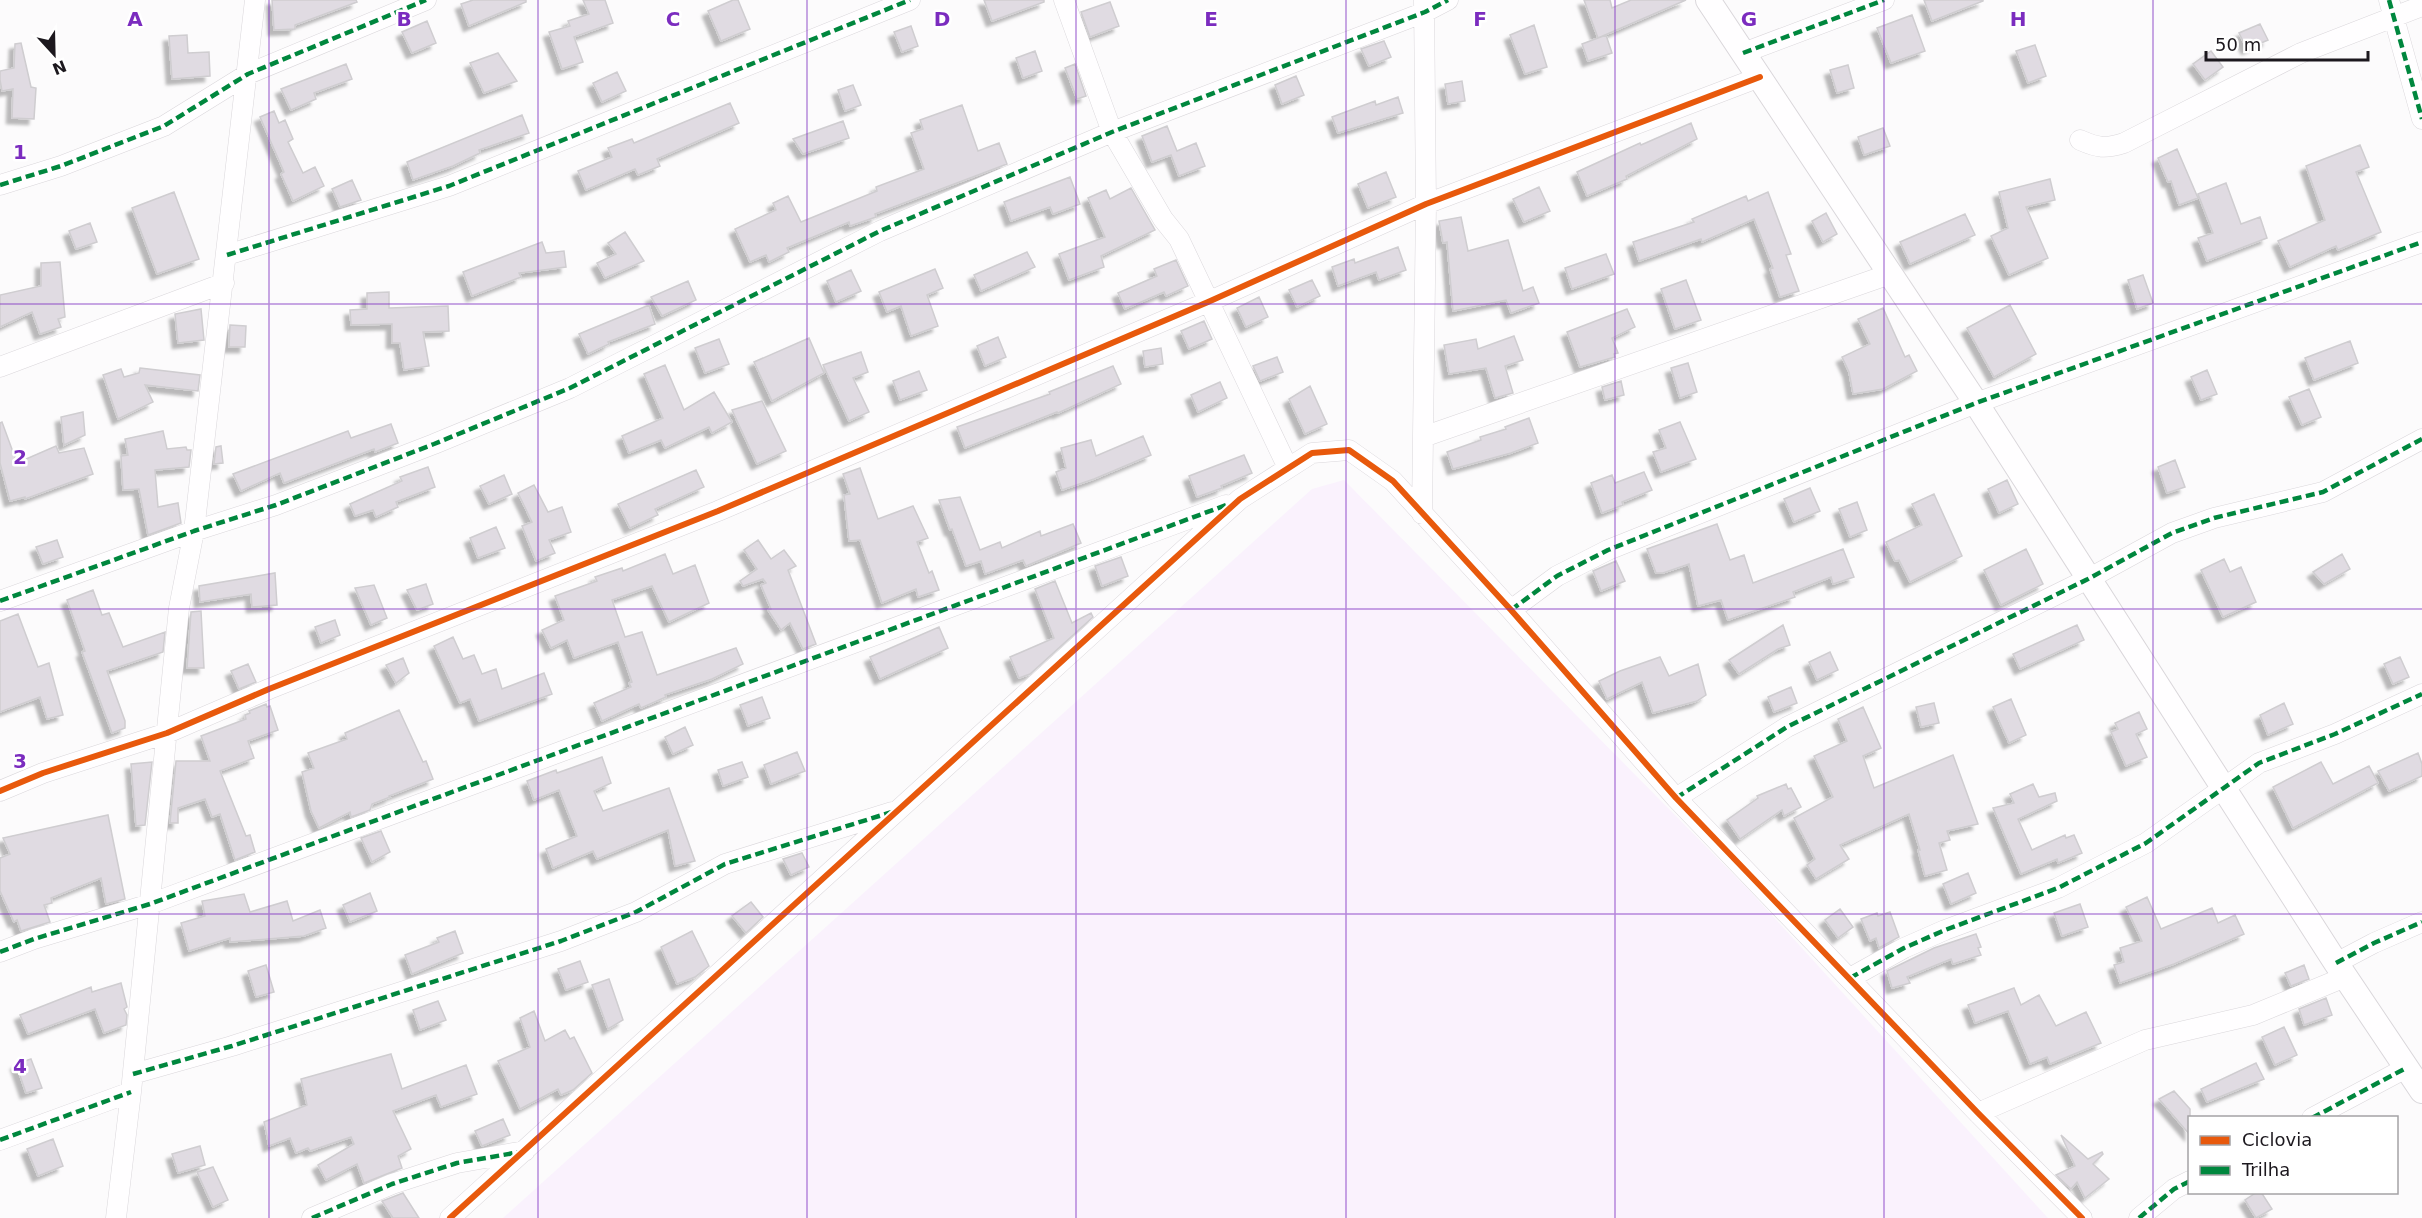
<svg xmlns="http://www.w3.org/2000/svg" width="2422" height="1218" font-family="'DejaVu Sans',sans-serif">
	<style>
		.built { fill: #faf2fd }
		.building { fill: #e0dbe2; stroke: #cfcdd0; stroke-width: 1.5; filter: url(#shadow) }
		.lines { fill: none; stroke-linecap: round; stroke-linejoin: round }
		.minor-casing { stroke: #dad7db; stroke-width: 21 }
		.tertiary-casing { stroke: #dad7db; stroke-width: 26 }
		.minor { stroke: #fffeff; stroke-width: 20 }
		.tertiary { stroke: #fffeff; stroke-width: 24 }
		.quiet { stroke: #00873e; stroke-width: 4.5; stroke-dasharray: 9 4.5; stroke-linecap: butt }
		.cycleway-casing { stroke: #fff; stroke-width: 10 }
		.cycleway { stroke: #e8590c; stroke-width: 6 }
		.grid { fill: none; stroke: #7b2cbf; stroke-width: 1.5; stroke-opacity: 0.55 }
		.grid-label { font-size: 20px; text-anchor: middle; font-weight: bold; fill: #7b2cbf; stroke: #fff; stroke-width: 5; stroke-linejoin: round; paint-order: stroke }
	</style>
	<defs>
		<filter id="shadow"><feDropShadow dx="-5.5" dy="5.5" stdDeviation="1.5" flood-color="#0004"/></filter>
	</defs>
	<rect width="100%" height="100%" fill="#fcfbfc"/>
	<!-- built -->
	<path class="built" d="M1344 480 1749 890 2048 1218H503L1312 489Z"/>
	<!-- building -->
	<path class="building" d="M272 0H356L357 2 295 25V29L274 30Z
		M473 0H526V2L469 26 461 4Z
		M583 0H605L613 23 574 37 583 62 562 69 549 32 570 26 568 21 589 14Z
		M733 0H738L750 29 721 41 708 11Z
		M984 0H1044V2L992 21Z
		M1584 0H1610L1612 8 1631 0H1686L1598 38Z
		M1924 0H1983V1L1932 21Z
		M1110 2 1119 26 1090 37 1081 12Z
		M1912 15 1925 51 1891 63 1877 28Z
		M427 21 436 43 412 53 402 32Z
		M2260 24 2268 40 2247 49 2239 33Z
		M1534 25 1547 67 1525 74 1510 35Z
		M911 26 918 46 902 52 894 32Z
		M187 35 188 53 209 52 210 76 172 79 169 36Z
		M1606 35 1612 53 1588 61 1582 44Z
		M1384 41 1391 57 1369 66 1361 49Z
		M21 43 31 87 36 88 34 119 12 118 13 89 2 91 0 80V71L14 68 15 44Z
		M2035 45 2046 76 2028 83 2016 51Z
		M1035 51 1042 71 1023 78 1016 58Z
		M2211 51 2223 67 2205 80 2193 64Z
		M498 53 517 81 484 93 470 63Z
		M346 64 352 79 314 93 316 99 291 110 281 89Z
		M1075 64 1086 96 1077 99 1065 68Z
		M1848 65 1854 88 1837 93 1830 70Z
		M617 72 626 91 602 102 593 83Z
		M1296 76 1304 95 1282 104 1275 85Z
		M1462 81 1465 101 1448 104 1445 84Z
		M853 85 861 105 845 111 838 90Z
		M1398 97 1403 113 1338 133 1332 117 1375 101 1376 105Z
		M730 103 739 123 657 159 660 166 638 175 635 169 586 190 578 171 612 157 608 148 632 139 634 143Z
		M962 105 978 151 999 143 1007 164 875 214 876 217 850 226 849 222 787 248 789 252 769 262 766 255 750 262 735 229 776 210 773 203 788 196 801 222 877 191 876 187 924 169 911 133 923 129 920 120Z
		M274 111 279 123 285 120 293 139 288 142 303 173 315 167 324 186 293 201 281 174 284 172 260 117Z
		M522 115 529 133 479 150 480 153 453 166 413 180 407 162Z
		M843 121 849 138 803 154 793 139Z
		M1691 123 1697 139 1626 176 1627 179 1587 196 1577 172 1640 143 1641 145Z
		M1167 126 1177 151 1196 143 1205 166 1179 176 1171 155 1152 162 1142 136Z
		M1883 128 1890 146 1864 155 1858 137Z
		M2360 145 2369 167 2356 172 2381 232 2338 250 2336 246 2290 267 2278 241 2325 220 2306 166Z
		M2177 149 2198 198 2179 205 2171 181 2168 182 2158 158Z
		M1386 172 1396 197 1368 208 1358 184Z
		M1070 177 1080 204 1053 214 1050 207 1011 221 1004 202Z
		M2050 179 2055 200 2026 207 2048 258 2009 275 1991 236 2008 228 1999 192Z
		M352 180 361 200 340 207 332 189Z
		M2226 183 2241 224 2260 217 2267 238 2207 261 2198 238 2213 233 2198 194Z
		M1539 187 1550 211 1524 222 1513 199Z
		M1131 188 1155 230 1101 256 1104 267 1069 280 1059 254 1105 237 1088 198 1106 190 1110 199Z
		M174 192 199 259 157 274 132 208Z
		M1768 192 1791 254 1786 255 1799 291 1780 297 1770 269 1773 268 1754 219 1702 242 1701 239 1639 261 1633 242 1694 222 1692 219 1746 196 1748 201Z
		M1826 213 1837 234 1823 242 1812 221Z
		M1965 214 1975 235 1910 264 1900 242Z
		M1461 217 1468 251 1508 240 1523 291 1533 287 1539 303 1511 313 1506 300 1453 311 1447 242 1443 243 1439 221Z
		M90 223 97 242 76 249 69 231Z
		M625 232 644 261 605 278 597 263 616 254 608 243Z
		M542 242 546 253 564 251 566 267 519 273 521 277 472 296 463 272Z
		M1398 247 1406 270 1379 280 1376 272 1338 286 1332 267 1354 259 1355 263Z
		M1027 252 1035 267 981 291 974 275Z
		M1606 254 1614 274 1572 289 1565 268Z
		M1176 260 1188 286 1166 296 1164 292 1125 309 1118 293 1157 276 1154 269Z
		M60 262 65 317 58 319 61 327 40 334 32 312 0 327V295L41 286V263Z
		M935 269 943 288 927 295 938 326 911 336 901 306 887 312 879 292Z
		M851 270 861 291 836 302 827 281Z
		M2143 275 2153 303 2137 309 2128 280Z
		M1312 280 1320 296 1297 307 1289 290Z
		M1686 280 1701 320 1675 329 1661 289Z
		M688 281 696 300 662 316 651 297Z
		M389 292V308L448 306 449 331 423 332 429 366 404 370 400 343H392V324L351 325 350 310 367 309V293Z
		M1259 297 1268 317 1246 327 1237 308Z
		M649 305 655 324 608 342 609 344 588 354 579 334Z
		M2010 305 2036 354 1994 377 1967 328Z
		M1883 308 1905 357 1909 355 1917 371 1883 389 1853 394 1849 372 1842 357 1870 344 1858 319Z
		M201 309 204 340 178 343 175 314Z
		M1627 309 1635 327 1612 338 1618 353 1614 354 1615 357 1580 367 1567 332Z
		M1204 321 1212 339 1189 349 1181 331Z
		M230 325 246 326 245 347H229Z
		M1514 336 1523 360 1505 366 1513 393 1495 398 1486 368 1449 374 1444 345 1476 339 1478 349Z
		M998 337 1006 357 985 366 977 346Z
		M809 338 824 373 772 401 754 362Z
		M719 339 729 364 705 373 695 348Z
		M2350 341 2358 363 2314 380 2305 358Z
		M1161 348 1163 364 1145 367 1143 351Z
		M861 352 868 372 853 378 869 412 849 421 823 365Z
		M1277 357 1283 372 1260 381 1253 366Z
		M1688 363 1697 392 1680 398 1671 368Z
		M665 365 684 410 714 392 732 422 712 433 709 427 665 448 661 440 629 453 622 436 663 418 644 374Z
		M1113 366 1121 384 1058 413 1057 412 965 448 957 427 1050 394 1049 392Z
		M140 368 200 375 198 391 145 385 153 402 118 419 103 375 121 369 124 377 139 373Z
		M2207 370 2217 394 2201 400 2191 377Z
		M919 371 927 390 900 400 893 381Z
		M1621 381 1624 395 1605 400 1602 387Z
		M1220 382 1227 398 1198 412 1191 395Z
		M1310 386 1327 424 1305 434 1289 399Z
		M2309 389 2321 417 2302 425 2289 397Z
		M762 401 786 451 757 464 732 410Z
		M83 412 85 435 64 445 61 417Z
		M1529 418 1538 443 1511 453 1453 469 1447 452 1481 440 1480 437 1506 429 1505 427Z
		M2 422 17 463 56 446 59 453 84 448 93 474 25 499V497L10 501 0 463V423Z
		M1680 422 1696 459 1661 472 1653 452 1666 448 1659 430Z
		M391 424 398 443 375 452 374 449 284 483 280 473 241 491 233 474 348 431 351 438Z
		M163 431 167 449 186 447 187 450H191L189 467 155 470 158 507 178 503 181 523 148 535 139 489 123 490 121 456 128 455 125 439Z
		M1143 436 1151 455 1094 479 1062 490 1056 472 1066 468 1061 448 1091 440 1096 456Z
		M221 446 223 463 214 464 216 447Z
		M1244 455 1252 473 1221 486 1222 488 1197 497 1189 476Z
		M2175 460 2185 487 2167 493 2158 467Z
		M428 467 435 487 396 502 398 507 376 517 373 510 355 516 350 504 402 481 400 477Z
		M860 468 878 519 913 506 928 538 917 542 929 573 932 571 939 590 918 597 916 589 882 603 860 540 849 541 844 495 850 494 843 474Z
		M696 470 704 487 655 509 658 515 630 528 618 504Z
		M1644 472 1652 490 1622 502 1623 505 1602 513 1591 483 1612 475 1615 483Z
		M504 475 512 494 489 504 480 486Z
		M2007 480 2018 504 1999 513 1988 489Z
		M534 485 548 512 562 507 571 532 549 540 555 553 536 561 522 526 532 522 518 493Z
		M1810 488 1820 511 1794 522 1784 499Z
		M1934 494 1962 556 1910 582 1899 560 1895 561 1886 542 1922 525 1912 504Z
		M960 497 980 550 1000 542 1002 548 1040 531 1041 536 1073 524 1081 543 1026 566 1023 560 985 574 981 561 966 566 952 529 950 530 939 500Z
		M1857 502 1867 530 1850 537 1839 509Z
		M1717 524 1730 560 1744 555 1753 583 1843 549 1854 577 1833 584 1831 577 1793 592 1795 597 1728 620 1721 600 1698 606 1689 564 1663 573H1656L1647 549Z
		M496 527 505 548 478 558 470 538Z
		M57 540 63 557 43 564 36 547Z
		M758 540 771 559 784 550 796 566 788 570 816 644 803 649 790 623 781 630 768 610 771 609 761 585 766 583 763 579 743 586 740 581 757 569 744 550Z
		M2026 549 2043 584 2001 605 1984 570Z
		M665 554 673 574 695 565 709 603 669 622 652 586 612 600 625 637 642 632 657 675 736 648 743 664 712 679 665 695 666 697 641 708 639 704 602 721 594 703 631 687 629 683 632 682 618 642 574 658 567 640 551 648 542 630 564 620 555 596 597 581 595 577 622 568 623 571Z
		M2342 554 2350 569 2324 584 2313 572Z
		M1121 557 1128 576 1102 586 1095 566Z
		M2224 559 2230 572 2241 567 2256 602 2223 617 2201 570Z
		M1616 561 1625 581 1601 591 1593 571Z
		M275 573 277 605 252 607 251 594 200 602 199 586Z
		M1055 581 1072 623 1091 613 1093 617 1030 674 1019 678 1010 657 1054 638 1035 589Z
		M426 584 433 604 417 610 407 590Z
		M374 585 387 618 371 625 355 588Z
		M93 590 102 615 109 613 123 647 165 632 163 652 107 671 125 721V728L112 733 82 652 85 651 67 600Z
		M201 611 204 668H187L191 612Z
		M18 614 38 667 49 663 63 715 47 719 40 697 0 712V621Z
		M335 620 340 635 321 643 315 627Z
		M1783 625 1790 645 1778 649 1739 674 1729 660Z
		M2077 625 2084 640 2020 669 2013 654Z
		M939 627 948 648 880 679 870 657Z
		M453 637 463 659 474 655 482 674 496 669 502 689 544 673 552 694 479 721 470 699 460 703 434 646Z
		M1830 652 1838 670 1817 680 1809 662Z
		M1660 657 1669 676 1698 664 1706 695 1697 701 1653 713 1642 682 1607 699 1599 681 1620 671Z
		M2400 657 2409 677 2393 684 2384 664Z
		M403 658 409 673 396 683 386 665Z
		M248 664 256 682 239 689 231 671Z
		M1791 687 1797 703 1774 712 1768 697Z
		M762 697 770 718 748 726 740 705Z
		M2011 699 2026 735 2009 743 1993 707Z
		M1934 703 1939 723 1921 727 1916 707Z
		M2284 703 2293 724 2268 735 2260 715Z
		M266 704 267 707 270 706 278 730 248 741 254 758 220 771 246 836 250 835 255 852 235 860 220 814 212 817 205 799 178 808V823H170L176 761H210L201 736 246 719 245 715 250 713 249 711Z
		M1863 707 1881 748 1863 756 1874 788 1953 755 1978 824 1947 831 1950 840 1939 843 1947 870 1925 876 1918 850H1920L1909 814 1840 845 1849 859 1816 879 1807 865 1815 859 1794 818 1833 797 1814 756 1847 741 1838 719Z
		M399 710 423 762 426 761 433 779 389 796 390 797 372 804 370 810 351 817 350 812 319 828 311 811 302 772 314 768 308 753 347 739 345 733Z
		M2139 712 2147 729 2136 734 2147 757 2126 766 2111 732 2118 729 2115 723Z
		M685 727 693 745 673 754 665 737Z
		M797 752 805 771 771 784 764 765Z
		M2418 753 2422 764V776L2389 791 2378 771Z
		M602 757 611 783 594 791 603 811 669 788 695 861 675 866 668 830 597 859 593 851 553 868 546 849 577 836 559 790 534 800 527 781 556 770 557 773Z
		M152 762 145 825 136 826 131 764Z
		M742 762 748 777 723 786 718 770Z
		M2321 762 2333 784 2369 766 2378 783 2293 828 2273 787Z
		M1786 784 1788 789 1791 788 1801 807 1784 816 1782 810 1740 839 1727 820 1758 798 1757 796Z
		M2033 784 2039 797 2055 793 2057 801 2018 819 2032 850 2065 835 2066 838 2074 835 2082 853 2058 863 2057 859 2021 874 1993 808 2014 803 2010 794Z
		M108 815 125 899 106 904 101 878 51 898 52 903 44 905 50 922 21 931 17 920 14 922 0 891V858L10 854 3 838Z
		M381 831 390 852 372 862 361 838Z
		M802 853 809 867 791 875 783 859Z
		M1968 873 1976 893 1951 904 1943 884Z
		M370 893 377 911 350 922 343 905Z
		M244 894 250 912 287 901 293 921 320 910 326 928 304 936 230 942V938L189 951 181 923 205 916 202 901Z
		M2147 897 2161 929 2212 908 2218 923 2235 915 2244 934 2174 964 2120 983 2114 965 2124 962 2120 948 2142 941 2126 907Z
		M751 902 763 917 746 933 732 916Z
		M2080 904 2088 927 2062 936 2054 913Z
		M1840 909 1853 927 1838 938 1825 920Z
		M1890 912 1899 937 1879 948 1876 938 1870 941 1861 919 1877 913 1878 916Z
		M455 931 463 953 412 974 405 955 439 942 437 938Z
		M692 931 709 966 695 977 677 984 661 947Z
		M1976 934 1981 947 1978 948 1981 955 1953 964 1951 959 1907 977 1910 983 1892 988 1887 971 1934 948Z
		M580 961 588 982 566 990 558 969Z
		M266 965 274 992 256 997 248 971Z
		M2304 965 2309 979 2291 986 2285 973Z
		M609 979 623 1020 608 1029 592 985Z
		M121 983 127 1007 124 1009 127 1015 126 1025 104 1033 95 1009 28 1034 20 1015 91 987 92 992Z
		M2014 988 2021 1005 2039 995 2056 1026 2086 1012 2101 1043 2050 1064 2047 1057 2030 1064 2008 1011 1975 1023 1968 1005Z
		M2326 998 2332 1015 2304 1025 2299 1009Z
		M438 1001 446 1020 420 1030 413 1010Z
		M534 1011 545 1041 565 1030 570 1039 574 1037 592 1073 573 1090 561 1095 558 1089 520 1109 498 1061 530 1047 520 1018Z
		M2284 1027 2297 1055 2275 1065 2262 1037Z
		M391 1054 402 1089 466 1065 477 1094 441 1107 436 1095 393 1111 411 1149 398 1156 402 1168 364 1183 357 1164 326 1180 318 1165 354 1144 351 1137 310 1151 308 1148 296 1153 290 1138 269 1146 264 1122 307 1105 301 1079Z
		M31 1059 42 1088 26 1093 16 1064Z
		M2256 1063 2264 1079 2207 1102 2201 1089Z
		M2174 1091 2190 1109V1135L2159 1099Z
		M503 1119 510 1135 482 1146 475 1131Z
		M2061 1135 2088 1159 2102 1152 2103 1154 2093 1164 2109 1179 2085 1198 2077 1182 2071 1189 2056 1175 2075 1166Z
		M53 1139 63 1166 38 1176 27 1149Z
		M200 1146 205 1165 178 1173 172 1154Z
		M213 1167 228 1200 213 1207 197 1172Z
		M2257 1192H2261L2272 1209 2256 1218 2245 1200Z
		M403 1193 419 1218H393L382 1201Z"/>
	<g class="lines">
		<defs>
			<path id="minor" d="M1064 0 1112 132 1163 219 1179 239 1288 468
				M2389 0 2422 119
				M1743 53 1884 0
				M2080 140C2098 148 2105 149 2124 143L2301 53 2422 6
				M0 185 61 166 164 126 248 74 426 0
				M227 255 449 186 910 0
				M0 367 224 283
				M1423 437 1890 274
				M1422 514 1426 204 1424 0
				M0 601 194 531 276 505 434 444 570 388 880 231 1112 132 1425 12 1448 0
				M1511 610 1557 576 1608 550 1976 403 2422 242
				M0 791 43 773 167 733 269 689 718 511 1208 302 1426 204 1760 77
				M1676 798 1787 727 2088 579 2172 533 2214 518 2323 492 2422 439
				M0 952 34 939 150 904 1226 505
				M2336 963 2374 943 2422 922
				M1850 978 1904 948 1945 930 2058 888 2146 843 2259 763 2335 734 2422 694
				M133 1074 232 1046 561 941 636 912 725 864 892 812
				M1978 1113 2145 1040 2253 1015 2345 977
				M2312 1118 2406 1068
				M0 1140 131 1092
				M116 1218 131 1092 179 608 194 531 255 0
				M312 1218 392 1184 457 1163 525 1151
				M450 1218 1240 499 1312 453 1349 450 1393 481 1511 610 1676 798 1978 1113 2082 1218
				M2139 1218 2174 1189 2190 1181"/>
			<path id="tertiary" d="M1708 0 1976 403 2336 963 2422 1091"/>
		</defs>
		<!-- minor casing -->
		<use href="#minor" class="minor-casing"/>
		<!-- tertiary casing -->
		<use href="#tertiary" class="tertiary-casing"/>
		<!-- minor -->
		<use href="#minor" class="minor"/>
		<!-- tertiary -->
		<use href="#tertiary" class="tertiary"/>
		<!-- quiet -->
		<path class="quiet" d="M2389 0 2422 119
			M1743 53 1884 0
			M0 185 61 166 164 126 248 74 426 0
			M227 255 449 186 910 0
			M0 601 194 531 276 505 434 444 570 388 880 231 1112 132 1425 12 1448 0
			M1511 610 1557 576 1608 550 1976 403 2422 242
			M1676 798 1787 727 2088 579 2172 533 2214 518 2323 492 2422 439
			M0 952 34 939 150 904 1229 504
			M2336 963 2374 943 2422 922
			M1850 978 1904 948 1945 930 2058 888 2146 843 2259 763 2335 734 2422 694
			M133 1074 232 1046 561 941 636 912 725 864 892 812
			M2312 1118 2406 1068
			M0 1140 131 1092
			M312 1218 392 1184 457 1163 520 1152
			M2139 1218 2174 1189 2190 1181"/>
		<defs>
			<path id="cycleway" d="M0 791 43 773 167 733 269 689 718 511 1208 302 1426 204 1760 77
				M450 1218 1240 499 1312 453 1349 450 1393 481 1511 610 1676 798 1978 1113 2082 1218"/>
		</defs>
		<!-- cycleway casing -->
		<use href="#cycleway" class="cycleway-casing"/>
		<!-- cycleway -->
		<use href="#cycleway" class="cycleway"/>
	</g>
	<!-- grid -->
	<path class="grid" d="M269 0V1218M538 0V1218M807 0V1218M1076 0V1218M1346 0V1218M1615 0V1218M1884 0V1218M2153 0V1218M0 304H2422M0 609H2422M0 914H2422"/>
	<g class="grid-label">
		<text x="135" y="26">A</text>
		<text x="404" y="26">B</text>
		<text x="673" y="26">C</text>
		<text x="942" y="26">D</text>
		<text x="1211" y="26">E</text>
		<text x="1480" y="26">F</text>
		<text x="1749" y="26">G</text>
		<text x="2018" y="26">H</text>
		<text x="20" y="159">1</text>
		<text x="20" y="464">2</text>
		<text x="20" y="768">3</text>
		<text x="20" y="1073">4</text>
	</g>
	<!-- legend -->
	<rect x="2188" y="1116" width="210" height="78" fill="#ffffff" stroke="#a4a3a5" stroke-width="1.5"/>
	<rect x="2200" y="1136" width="30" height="9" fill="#e8590c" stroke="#a4a3a5" stroke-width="1.5"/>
	<text x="2242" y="1146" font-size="18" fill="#1c181e">Ciclovia</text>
	<rect x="2200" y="1166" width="30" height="9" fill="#00873e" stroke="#a4a3a5" stroke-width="1.5"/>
	<text x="2242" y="1176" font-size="18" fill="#1c181e">Trilha</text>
	<!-- north arrow -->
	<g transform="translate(54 54) rotate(158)" stroke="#ffffff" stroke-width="4.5" paint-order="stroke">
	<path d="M0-4.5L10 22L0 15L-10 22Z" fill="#1c181e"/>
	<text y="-9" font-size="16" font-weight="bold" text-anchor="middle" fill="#1c181e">N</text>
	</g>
	<!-- scale -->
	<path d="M2206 51v9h162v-9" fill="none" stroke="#1c181e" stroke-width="3"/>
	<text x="2215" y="51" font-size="18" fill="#1c181e" stroke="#ffffff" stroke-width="4.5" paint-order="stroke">50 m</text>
</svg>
